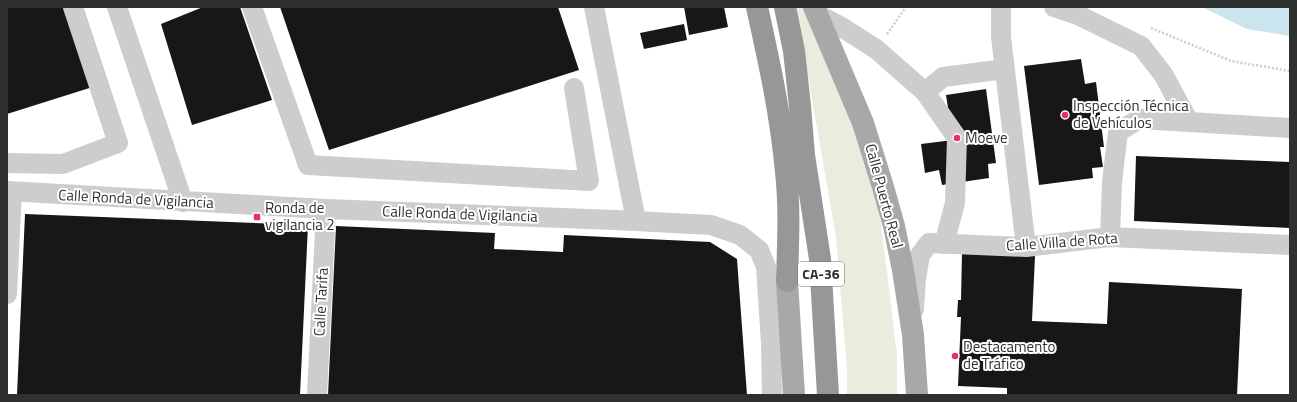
<svg xmlns="http://www.w3.org/2000/svg" width="1297" height="402" font-family="'Titillium Web',sans-serif">
	<style>
		.green { fill: #e9edde }
		.water { fill: #cae5ed }
		.building { fill: #171717 }
		.lines { fill: none; stroke-linecap: round; stroke-linejoin: round }
		.path { stroke: #cdcdcd; stroke-width: 2.5; stroke-dasharray: 2 2; stroke-linecap: butt }
		.minor { stroke: #cdcdcd; stroke-width: 20 }
		.major { stroke: #a8a8a8; stroke-width: 22 }
		.highway { stroke: #979797; stroke-width: 22 }
		.poi-dot { fill: #e7325f; stroke: #fff; stroke-width: 1.5 }
		.labels { text-anchor: middle; stroke-width: 4; stroke-linejoin: round; paint-order: stroke }
		.shield { fill: #fff; stroke: #6e6e6e; stroke-width: 1 }
		.shield-label { font-size: 14px; font-weight: bold; fill: #303030 }
		.poi-label { font-size: 15px; fill: #303030; stroke: #fff; text-anchor: start }
		.street-label { font-size: 15px; fill: #303030; stroke: #fff }
	</style>
	<rect width="100%" height="100%" fill="#fff"/>
	<!-- green -->
	<path class="green" d="M796 7H804L856 124 879 208 897 354V395H847V369L836 237Z"/>
	<!-- water -->
	<path class="water" d="M1202 7H1290V36L1247 29Z"/>
	<!-- building -->
	<path class="building" d="M7 7H73L99 85 7 114Z
		M203 7H240L272 100 192 125 161 24Z
		M280 7H558L579 70 329 150Z
		M684 7H724L728 27 689 35Z
		M684 24 687 40 644 49 640 33Z
		M1081 59 1085 84 1096 82 1104 147H1100L1103 167 1092 168 1093 178 1039 185 1024 66Z
		M986 89 996 163 988 164 989 178 942 185 939 170 925 173 921 144 953 140 946 95Z
		M1136 156 1290 162V228L1134 221Z
		M25 214 308 225 300 395H17Z
		M336 226 495 233 494 249 563 252 564 235 710 242 737 259 747 395H328Z
		M962 253 1035 256 1032 321 1107 324 1109 282 1242 289 1237 395H1007V388L958 386 961 317H957L958 300H961Z"/>
	<g class="lines">
		<!-- path -->
		<path class="path" d="M1151 28 1231 61 1290 71
			M887 34 906 7"/>
		<!-- minor -->
		<path class="minor" d="M117 7 183 202
			M252 7 308 165 589 181 574 88
			M594 7 636 221
			M1001 7V37L1026 247
			M1054 7 1078 15 1141 46 1163 74 1189 122
			M817 14 840 26 876 49 925 92 957 138 955 203 944 244
			M925 92 943 77 1005 69
			M7 163 63 164 118 143 73 7
			M7 191 326 209 616 220 711 225 740 235 759 250 766 267 771 343 772 395
			M1110 237 1112 182 1118 132 1139 119 1290 128
			M7 294 12 191
			M914 309 916 279 920 255 929 243 1026 247 1110 237 1290 245
			M317 395 326 209"/>
		<!-- major -->
		<path class="major" d="M814 7 863 123 883 187 894 226 903 270 913 335 917 395
			M787 281 794 395"/>
		<!-- highway -->
		<path class="highway" d="M757 7C769 61 781 116 786 172 790 208 788 245 787 281
			M785 7 794 51 800 106 804 155 820 259 828 395"/>
	</g>
	<!-- markers -->
	<g class="poi-dot">
		<circle cx="1065" cy="115" r="4"/>
		<circle cx="957" cy="138" r="4"/>
		<rect x="253" y="213" width="8" height="8" rx="2"/>
		<circle cx="955" cy="356" r="4"/>
	</g>
	<g class="labels">
		<!-- shield labels -->
		<rect class="shield" x="798" y="262" width="46" height="24" rx="3"/>
		<g class="shield-label">
			<text x="821" y="279">CA-36</text>
		</g>
		<!-- poi labels -->
		<g class="poi-label">
			<text x="1073" y="111">Inspección Técnica<tspan x="1073" dy="17">de Vehículos</tspan></text>
			<text x="965" y="143">Moeve</text>
			<text x="265" y="213">Ronda de<tspan x="265" dy="17">vigilancia 2</tspan></text>
			<text x="963" y="352">Destacamento<tspan x="963" dy="17">de Tráfico</tspan></text>
		</g>
		<!-- street labels -->
		<g class="street-label">
			<text transform="translate(884 196) rotate(75)" y="5">Calle Puerto Real</text>
			<text transform="translate(136 199) rotate(3)" y="5">Calle Ronda de Vigilancia</text>
			<text transform="translate(460 214) rotate(2)" y="5">Calle Ronda de Vigilancia</text>
			<text transform="translate(1062 242) rotate(-4)" y="5">Calle Villa de Rota</text>
			<text transform="translate(321 302) rotate(-87)" y="5">Calle Tarifa</text>
		</g>
	</g>
	<!-- border -->
	<rect width="1297" height="402" fill="none" stroke="#303030" stroke-width="16"/>
</svg>
